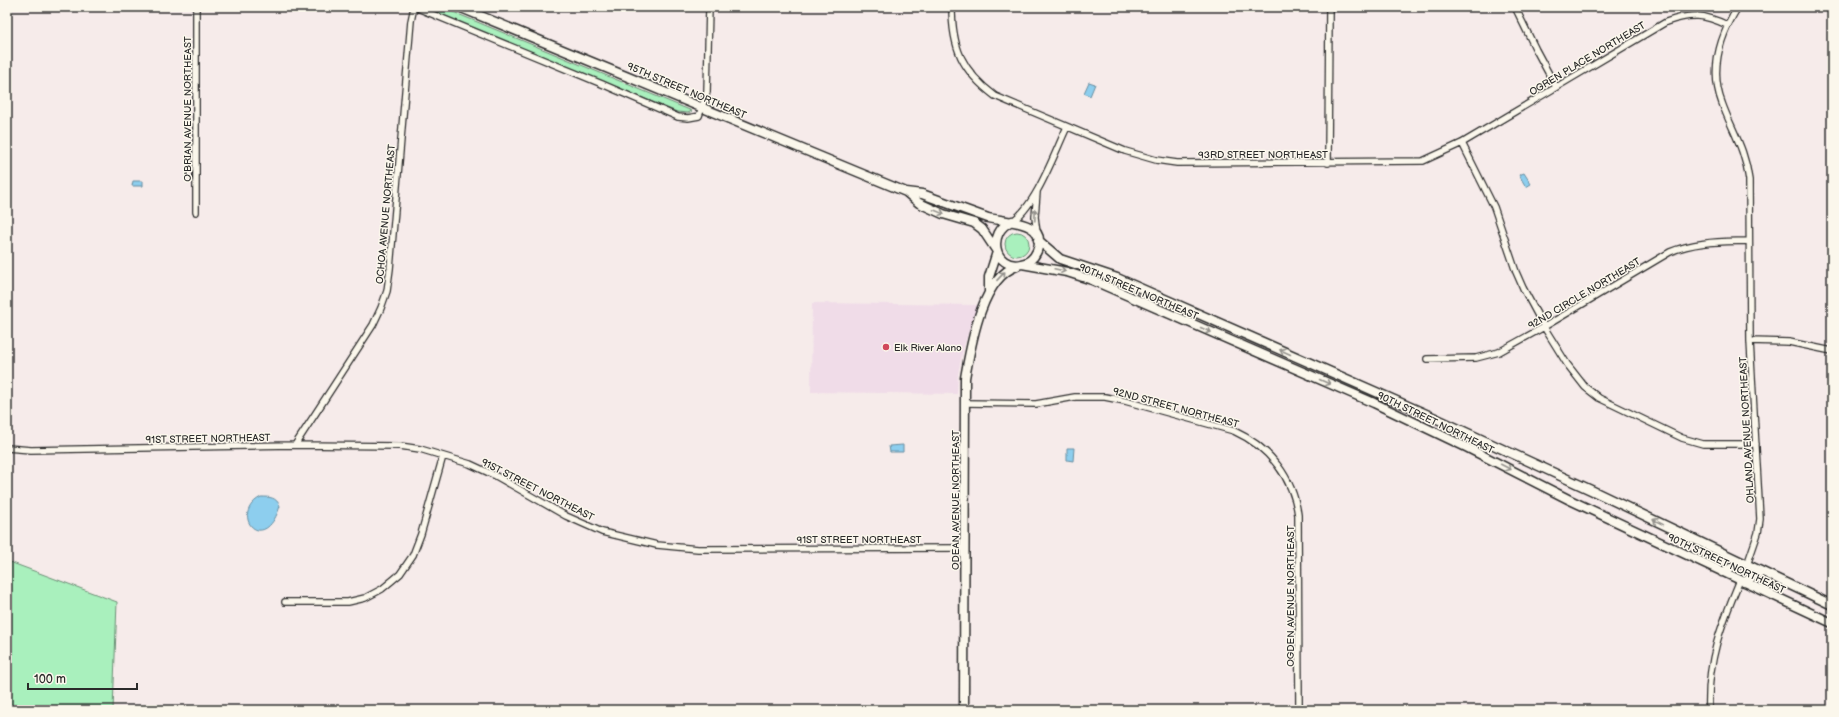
<svg xmlns="http://www.w3.org/2000/svg" width="1839" height="717" font-family="'Balsamiq Sans',sans-serif">
	<style>
		.built { fill: #f0dce8 }
		.green { fill: #a9f0bd; stroke: #6a8e74 }
		.water { fill: #8dceee; stroke: #668da0 }
		.lines { fill: none; stroke-linecap: round; stroke-linejoin: round }
		.street-casing { stroke: #2b2b2b; stroke-width: 8 }
		.secondary-casing { stroke: #2b2b2b; stroke-width: 11 }
		.street { stroke: #fbf7ec; stroke-width: 5.5 }
		.secondary { stroke: #fbf7ec; stroke-width: 8 }
		.oneway { stroke: #93918c }
		.poi-dot { fill: #d1495b; stroke: #fbf7ec; stroke-width: 1.5 }
		.labels { text-anchor: middle; stroke-width: 3; stroke-linejoin: round; paint-order: stroke }
		.street-label { font-size: 10px; fill: #2b2b2b; stroke: #fbf7ec }
		.poi-label { font-size: 10px; fill: #2b2b2b; stroke: #fbf7ec; text-anchor: start }
	</style>
	<rect width="100%" height="100%" fill="#f6ebea"/>
	<filter id="ink" filterUnits="userSpaceOnUse"><feTurbulence type="fractalNoise" baseFrequency=".025" numOctaves="2"/><feDisplacementMap in="SourceGraphic" scale="8" xChannelSelector="R" yChannelSelector="G"/><feConvolveMatrix kernelMatrix="1 2 1 2 8 2 1 2 1" color-interpolation-filters="sRGB"/></filter>
	<g filter="url(#ink)">
		<!-- built -->
		<path class="built" d="M812 303 978 305 963 349 958 374 957 394 811 392Z"/>
		<!-- green -->
		<path class="green" d="M423 7H441L692 111 688 113 677 112Z
			M1005 244a12 12 0 1 1 24 0a12 12 0 1 1-24 0Z
			M7 561 117 602 113 710H7Z"/>
		<!-- water -->
		<path class="water" d="M1089 82 1095 84 1090 96 1084 93Z
			M1524 173 1531 184 1526 187 1519 175Z
			M133 181H143V186H132Z
			M903 445V452H890L889 446Z
			M1067 448H1074L1073 461 1067 460Z
			M261 497C270 497 276 497 280 506 264 557 228 514 261 497Z"/>
		<g class="lines">
			<defs>
				<path id="street" d="M415 7 602 84 678 117 688 118 699 116 707 92 709 7
					M952 7C952 48 962 71 995 96L1125 151 1156 160 1177 163 1423 161 1462 143 1666 22C1691 13 1704 14 1727 25
					M1515 7 1536 50 1556 87
					M1738 7C1720 36 1709 69 1722 103 1732 131 1745 148 1749 180L1750 341 1760 519 1758 533 1747 565
					M1462 143 1494 207 1516 272 1523 288 1544 327 1567 364 1585 387 1599 398 1682 438 1703 444H1756
					M1328 163 1329 7
					M1037 192 1035 217 1037 233
					M196 212V7
					M1012 221C1035 208 1055 152 1067 127
					M1750 341 1789 342 1832 351
					M1427 359 1476 358 1499 352 1544 327 1670 252C1696 241 1722 242 1749 241
					M965 403 1036 404 1075 397H1105L1125 401 1234 431C1269 447 1293 477 1298 515L1299 710
					M295 445 373 325 381 308 387 291 390 269 411 21 414 7
					M7 448 31 450 295 445 400 446 420 449 470 464 496 476 566 516 602 532 657 545 698 549 965 548
					M285 602H348L365 598 382 589 400 574 413 555 421 534 443 456
					M1709 710C1707 661 1721 625 1740 580"/>
				<path id="secondary" d="M459 7 906 192 922 194 988 218C1006 222 1049 220 1037 251 1034 258 1028 263 1021 264 994 270 986 232 1012 221
					M906 192 919 203 943 214 974 223 982 229 996 250
					M1038 240 1060 259 1117 278 1433 417 1591 490 1832 605
					M1022 264 1067 272 1092 280 1374 403 1468 448 1570 500 1832 623
					M989 292V277L997 252
					M1722 572 1741 563
					M1744 582 1761 572
					M964 710 965 378C971 345 981 278 1017 266"/>
			</defs>
			<!-- street casing -->
			<use href="#street" class="street-casing"/>
			<!-- secondary casing -->
			<use href="#secondary" class="secondary-casing"/>
			<!-- street -->
			<use href="#street" class="street"/>
			<!-- secondary -->
			<use href="#secondary" class="secondary"/>
		</g>
		<!-- one-way arrows -->
		<defs><path id="oneway-shaft" d="M-6 0H5M1.5-3L5.5 0L1.5 3" fill="none" stroke-width="1.6" stroke-linecap="round" stroke-linejoin="round"/></defs>
		<g class="oneway">
			<use href="#oneway-shaft" transform="translate(939 212) rotate(22)"/>
			<use href="#oneway-shaft" transform="translate(1035 215) rotate(-88)"/>
			<use href="#oneway-shaft" transform="translate(1060 270) rotate(12)"/>
			<use href="#oneway-shaft" transform="translate(1001 276) rotate(-47)"/>
			<use href="#oneway-shaft" transform="translate(1206 330) rotate(24)"/>
			<use href="#oneway-shaft" transform="translate(1285 352) rotate(-156)"/>
			<use href="#oneway-shaft" transform="translate(1325 382) rotate(24)"/>
			<use href="#oneway-shaft" transform="translate(1506 467) rotate(27)"/>
			<use href="#oneway-shaft" transform="translate(1658 522) rotate(-154)"/>
		</g>
	</g>
	<!-- markers -->
	<circle class="poi-dot" cx="886" cy="347" r="4"/>
	<g class="labels">
		<!-- street labels -->
		<g class="street-label">
			<text transform="translate(1587 58) rotate(-31)" y="4">OGREN PLACE NORTHEAST</text>
			<text transform="translate(687 90) rotate(23)" y="4">95TH STREET NORTHEAST</text>
			<text transform="translate(187 109) rotate(-90)" y="4">O'BRIAN AVENUE NORTHEAST</text>
			<text x="1263" y="158">93RD STREET NORTHEAST</text>
			<text transform="translate(385 214) rotate(-85)" y="4">OCHOA AVENUE NORTHEAST</text>
			<text transform="translate(1139 291) rotate(23)" y="4">90TH STREET NORTHEAST</text>
			<text transform="translate(1584 293) rotate(-31)" y="4">92ND CIRCLE NORTHEAST</text>
			<text transform="translate(1176 407) rotate(15)" y="4">92ND STREET NORTHEAST</text>
			<text transform="translate(1436 422) rotate(26)" y="4">90TH STREET NORTHEAST</text>
			<text transform="translate(1746 430) rotate(-93)" y="4">OHLAND AVENUE NORTHEAST</text>
			<text transform="translate(208 438) rotate(-1)" y="4">91ST STREET NORTHEAST</text>
			<text transform="translate(538 489) rotate(27)" y="4">91ST STREET NORTHEAST</text>
			<text transform="translate(955 500) rotate(-90)" y="4">ODEAN AVENUE NORTHEAST</text>
			<text x="859" y="543">91ST STREET NORTHEAST</text>
			<text transform="translate(1727 563) rotate(25)" y="4">90TH STREET NORTHEAST</text>
			<text transform="translate(1290 596) rotate(-90)" y="4">OGDEN AVENUE NORTHEAST</text>
		</g>
		<!-- poi labels -->
		<g class="poi-label">
			<text x="894" y="351">Elk River Alano</text>
		</g>
	</g>
	<!-- margin -->
	<rect width="1839" height="717" fill="none" stroke="#fbf7ec" stroke-width="24"/>
	<rect x="12" y="12" width="1815" height="693" fill="none" stroke="#2b2b2b" stroke-width="1.5" filter="url(#ink)"/>
	<!-- scale -->
	<path d="M28 683v6h109v-6" fill="none" stroke="#2b2b2b" stroke-width="2"/>
	<text x="34" y="683" font-size="12" fill="#2b2b2b" stroke="#fbf7ec" stroke-width="3" paint-order="stroke">100 m</text>
</svg>
